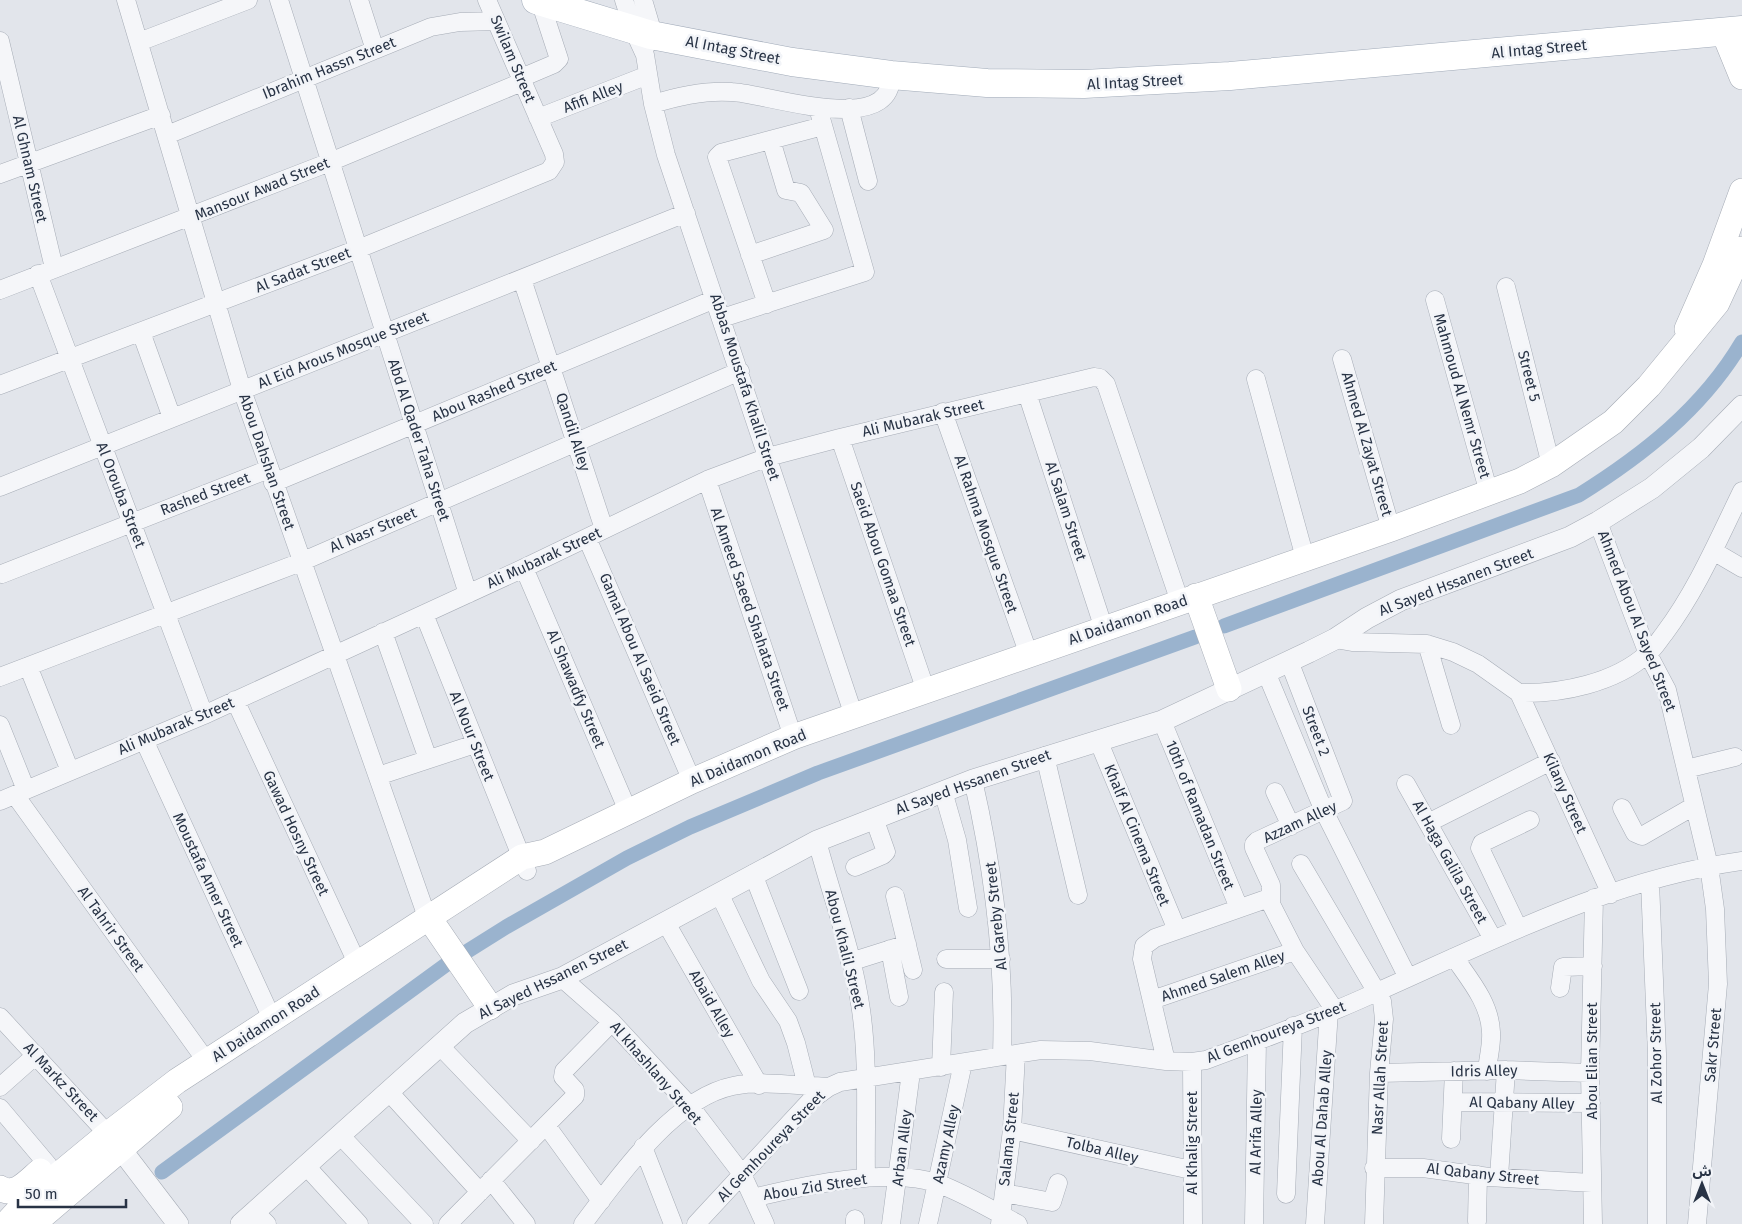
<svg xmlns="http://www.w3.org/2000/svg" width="1742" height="1224" font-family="'Fira Sans','Noto Sans Arabic',sans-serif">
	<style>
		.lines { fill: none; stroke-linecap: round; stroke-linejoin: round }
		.canal { stroke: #9ab3ce; stroke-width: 15 }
		.minor-casing { stroke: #a6acb6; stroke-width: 19 }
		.tertiary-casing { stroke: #a6acb6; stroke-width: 22 }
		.secondary-casing { stroke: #a6acb6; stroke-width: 26 }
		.primary-casing { stroke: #a0aab8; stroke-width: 29 }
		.minor { stroke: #f5f6f9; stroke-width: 18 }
		.tertiary { stroke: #f5f6f9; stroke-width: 21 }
		.secondary { stroke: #fff; stroke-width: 25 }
		.primary { stroke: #fff; stroke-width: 28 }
		.labels { text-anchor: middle; stroke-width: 5; stroke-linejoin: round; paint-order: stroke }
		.street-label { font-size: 15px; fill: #283345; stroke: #f2f4f8 }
	</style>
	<rect width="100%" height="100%" fill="#e2e5eb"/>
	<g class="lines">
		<!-- canal -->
		<path class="canal" d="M1224 626 1579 495C1643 455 1703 408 1742 342
			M162 1172 447 964 506 927 627 858 690 827 818 773 1195 637"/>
		<defs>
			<path id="minor" d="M126 0 242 390 427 917
				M279 0 468 594
				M359 0 375 50
				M624 0 634 31 645 55 653 104 666 155 854 716
				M643 0 651 27 649 43
				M0 41 54 268
				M139 42 248 0
				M521 78 554 64 559 59 540 1
				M653 104C678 96 705 90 732 92 765 93 893 139 891 75
				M849 108 868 181
				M538 118 648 75
				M167 135 431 27 460 22 496 21
				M0 174 161 115
				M750 255 824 230 801 193 786 190 771 140
				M38 274 204 715
				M522 279 604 529
				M1506 287 1551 465
				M0 290 330 162 522 82
				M1435 300 1489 493
				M767 304 717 157 721 153 823 126
				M722 318 865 272 818 108
				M141 332 172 418
				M1342 359 1391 529
				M1256 379 1305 558
				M0 385 358 249 549 171 555 162 554 154 487 0
				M1027 393 1104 629
				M943 412 1029 655
				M840 438 926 691
				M707 480 793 737
				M273 483 715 299
				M0 487 686 213
				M1598 522 1648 654 1667 690 1709 866 1715 909 1718 984 1697 1224
				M587 538 692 781
				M1713 551 1742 568
				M524 568 628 811
				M2 574 269 469
				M424 614 527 871
				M383 632 428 759
				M1335 639 1352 642 1427 644 1453 652 1478 664 1519 693 1611 894
				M1427 644 1451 725
				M1289 661 1343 801 1257 841 1254 844V848L1271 885V904L1295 951 1334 1009
				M28 666 70 771
				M1266 672 1324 811 1408 978
				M0 677 301 562 740 371
				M1519 693C1561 694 1615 683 1647 654 1654 649 1659 640 1664 634 1697 590 1718 540 1742 491
				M235 700 358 965
				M1162 721 1239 908
				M0 725 26 790
				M144 740 273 1021
				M1098 740 1177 930
				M1045 756 1078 895
				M1686 769 1735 757
				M378 776 475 744
				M973 780C994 871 1005 961 1002 1055
				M1406 784 1493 939
				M943 791 957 840 968 908
				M1275 792 1291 826
				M15 795 207 1062
				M0 801 204 715 524 568 707 480 768 457 840 438 1094 377 1100 378 1106 384 1180 602
				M1622 808 1635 833 1642 836 1694 806
				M1428 823 1551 761
				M817 841C832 897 853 953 861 1010 869 1065 865 1123 866 1178
				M1301 864 1382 1001 1384 1019 1379 1073 1374 1224
				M855 867 883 855 886 852 874 818
				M753 874 799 991
				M1650 882 1657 1054V1224
				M719 893 761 981 788 1021 796 1043 807 1086
				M895 896 913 970
				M666 923 759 1085
				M1518 928 1480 848 1482 843 1530 820
				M890 949 899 997
				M1454 957C1469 979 1490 1003 1491 1032 1492 1045 1488 1058 1487 1071
				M946 959H1001
				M850 962 907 944
				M562 978 612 1022 690 1106 742 1174 765 1224
				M1560 988 1563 967 1593 966
				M1152 1000 1295 951
				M0 1017 115 1142
				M440 1046 531 1141
				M1166 1061 1142 959 1144 946 1155 938 1269 898
				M1192 1062 1193 1224
				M941 1067 944 992
				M1379 1073 1506 1070 1590 1073
				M0 1087 36 1055
				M389 1092 480 1192
				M1453 1102 1591 1103
				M0 1108 48 1165
				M546 1125 601 1201
				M1012 1130 1191 1170
				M340 1135 424 1224
				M1451 1139 1454 1071
				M643 1147 673 1224
				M306 1166 359 1224
				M1374 1168H1423L1489 1177 1592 1183
				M1499 1177 1506 1070
				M491 1180 526 1224
				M1004 1193 1052 1202 1058 1183
				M1286 1194 1293 1026
				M753 1198C802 1186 891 1166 939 1184 966 1194 992 1210 1018 1224
				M255 1212 267 1224
				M1477 1221 1478 1175
				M448 1224 575 1096V1090L563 1077 564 1071 612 1022
				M583 1224C618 1178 673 1098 733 1086 763 1080 798 1086 829 1087
				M696 1224 811 1100 829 1087 840 1082 1041 1050 1090 1051 1166 1061 1192 1062 1206 1060C1264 1039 1323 1017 1379 991 1496 939 1613 879 1742 861
				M855 1224V1219
				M891 1224 911 1072
				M928 1224 963 1063
				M1000 1224 1012 1130 1016 1054
				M1254 1224 1257 1040
				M1315 1224 1329 1011
				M1593 1224 1590 1073 1594 898"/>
			<path id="tertiary" d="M120 1148 178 1224
				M241 1224 465 1023 513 995 562 978 817 841 973 780 1162 721 1309 652 1335 639 1367 618 1401 600 1570 537 1598 522 1652 488 1701 448 1742 406"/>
			<path id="secondary" d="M1724 33 1742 77
				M1687 329 1715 265 1742 191
				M1196 596 1229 689
				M436 928 490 1007
				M0 1188C15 1198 29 1180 40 1171
				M6 1224 28 1200 108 1134 177 1081 522 857 545 852 692 781 793 737 1391 529 1520 481 1551 465 1613 422 1649 386 1717 303 1742 249
				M33 1224 170 1107"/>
			<path id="primary" d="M536 0 651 35 792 62 891 75 987 83 1084 84 1230 76 1742 30"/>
		</defs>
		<!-- minor casing -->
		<use href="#minor" class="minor-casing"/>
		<!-- tertiary casing -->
		<use href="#tertiary" class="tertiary-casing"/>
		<!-- secondary casing -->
		<use href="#secondary" class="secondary-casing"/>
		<!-- primary casing -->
		<use href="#primary" class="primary-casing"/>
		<!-- minor -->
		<use href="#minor" class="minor"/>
		<!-- tertiary -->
		<use href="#tertiary" class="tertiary"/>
		<!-- secondary -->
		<use href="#secondary" class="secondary"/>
		<!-- primary -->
		<use href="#primary" class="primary"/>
	</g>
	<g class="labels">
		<!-- street labels -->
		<g class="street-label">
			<text transform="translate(1539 49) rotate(-5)" y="5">Al Intag Street</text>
			<text transform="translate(733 50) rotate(11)" y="5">Al Intag Street</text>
			<text transform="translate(513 59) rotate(67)" y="5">Swilam Street</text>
			<text transform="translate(329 68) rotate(-22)" y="5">Ibrahim Hassn Street</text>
			<text transform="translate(1135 82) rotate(-3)" y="5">Al Intag Street</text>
			<text transform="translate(593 97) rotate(-21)" y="5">Afifi Alley</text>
			<text transform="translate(30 169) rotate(77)" y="5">Al Ghnam Street</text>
			<text transform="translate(262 189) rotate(-22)" y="5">Mansour Awad Street</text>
			<text transform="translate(303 270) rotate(-21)" y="5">Al Sadat Street</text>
			<text transform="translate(343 350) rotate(-22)" y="5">Al Eid Arous Mosque Street</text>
			<text transform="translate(1529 376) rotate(76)" y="5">Street 5</text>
			<text transform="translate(745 387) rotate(72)" y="5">Abbas Moustafa Khalil Street</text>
			<text transform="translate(494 391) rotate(-23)" y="5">Abou Rashed Street</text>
			<text transform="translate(1462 396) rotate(74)" y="5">Mahmoud Al Nemr Street</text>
			<text transform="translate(923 418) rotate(-13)" y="5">Ali Mubarak Street</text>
			<text transform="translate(573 432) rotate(72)" y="5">Qandil Alley</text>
			<text transform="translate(419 440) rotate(72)" y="5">Abd Al Qader Taha Street</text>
			<text transform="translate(1367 444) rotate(74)" y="5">Ahmed Al Zayat Street</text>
			<text transform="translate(267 462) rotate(71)" y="5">Abou Dahshan Street</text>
			<text transform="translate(205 494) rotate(-21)" y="5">Rashed Street</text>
			<text transform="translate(121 495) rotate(69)" y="5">Al Orouba Street</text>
			<text transform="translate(1066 511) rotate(72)" y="5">Al Salam Street</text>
			<text transform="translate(373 530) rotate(-23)" y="5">Al Nasr Street</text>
			<text transform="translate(986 534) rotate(71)" y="5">Al Rahma Mosque Street</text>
			<text transform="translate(544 558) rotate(-25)" y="5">Ali Mubarak Street</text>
			<text transform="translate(883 564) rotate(71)" y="5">Saeid Abou Gomaa Street</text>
			<text transform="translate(1456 582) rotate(-21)" y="5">Al Sayed Hssanen Street</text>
			<text transform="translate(750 609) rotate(71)" y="5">Al Ameed Saeed Shahata Street</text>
			<text transform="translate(1128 620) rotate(-19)" y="5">Al Daidamon Road</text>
			<text transform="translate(1637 621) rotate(69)" y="5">Ahmed Abou Al Sayed Street</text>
			<text transform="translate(640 659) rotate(67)" y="5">Gamal Abou Al Saeid Street</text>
			<text transform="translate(576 689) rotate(67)" y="5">Al Shawadfy Street</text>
			<text transform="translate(176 726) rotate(-23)" y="5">Ali Mubarak Street</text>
			<text transform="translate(1316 731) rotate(69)" y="5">Street 2</text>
			<text transform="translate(472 736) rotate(68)" y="5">Al Nour Street</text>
			<text transform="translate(748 758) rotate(-23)" y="5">Al Daidamon Road</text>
			<text transform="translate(973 782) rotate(-20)" y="5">Al Sayed Hssanen Street</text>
			<text transform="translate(1565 793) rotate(66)" y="5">Kilany Street</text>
			<text transform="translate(1200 815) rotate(68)" y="5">10th of Ramadan Street</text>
			<text transform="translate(1300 822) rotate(-25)" y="5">Azzam Alley</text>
			<text transform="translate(296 833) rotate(65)" y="5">Gawad Hosny Street</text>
			<text transform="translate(1137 835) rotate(68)" y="5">Khalf Al Cinema Street</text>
			<text transform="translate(1450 862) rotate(61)" y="5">Al Haga Galila Street</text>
			<text transform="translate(208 880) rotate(65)" y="5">Moustafa Amer Street</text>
			<text transform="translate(996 916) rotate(-96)" y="5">Al Gareby Street</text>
			<text transform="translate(111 929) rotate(54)" y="5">Al Tahrir Street</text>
			<text transform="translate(845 949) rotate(76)" y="5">Abou Khalil Street</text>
			<text transform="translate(1223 976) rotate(-19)" y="5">Ahmed Salem Alley</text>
			<text transform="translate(553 979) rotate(-26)" y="5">Al Sayed Hssanen Street</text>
			<text transform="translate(712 1004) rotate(60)" y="5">Abaid Alley</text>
			<text transform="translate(266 1024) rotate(-33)" y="5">Al Daidamon Road</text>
			<text transform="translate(1276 1032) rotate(-21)" y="5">Al Gemhoureya Street</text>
			<text transform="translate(1713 1045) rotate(-85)" y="5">Sakr Street</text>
			<text transform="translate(1656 1053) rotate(-91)" y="5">Al Zohor Street</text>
			<text transform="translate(1592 1061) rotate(-90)" y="5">Abou Elian Street</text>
			<text transform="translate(1484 1071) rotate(-1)" y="5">Idris Alley</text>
			<text transform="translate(656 1073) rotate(49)" y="5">Al khashlany Street</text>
			<text transform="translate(1380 1078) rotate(-87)" y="5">Nasr Allah Street</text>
			<text transform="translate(61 1082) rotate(47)" y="5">Al Markz Street</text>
			<text transform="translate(1522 1103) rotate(1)" y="5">Al Qabany Alley</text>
			<text transform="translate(1322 1118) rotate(-86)" y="5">Abou Al Dahab Alley</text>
			<text transform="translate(1256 1132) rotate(-89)" y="5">Al Arifa Alley</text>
			<text transform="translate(1009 1139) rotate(-84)" y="5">Salama Street</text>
			<text transform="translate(1192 1143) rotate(-90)" y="5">Al Khalig Street</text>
			<text transform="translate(946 1144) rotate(-78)" y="5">Azamy Alley</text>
			<text transform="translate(771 1146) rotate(-46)" y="5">Al Gemhoureya Street</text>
			<text transform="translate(902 1148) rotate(-83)" y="5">Arban Alley</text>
			<text transform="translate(1102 1150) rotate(13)" y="5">Tolba Alley</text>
			<text transform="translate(1483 1174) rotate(6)" y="5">Al Qabany Street</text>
			<text transform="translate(815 1187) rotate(-9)" y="5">Abou Zid Street</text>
		</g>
	</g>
	<!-- north arrow -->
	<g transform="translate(1702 1184)" stroke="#f2f4f8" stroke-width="4" paint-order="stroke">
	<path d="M0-4L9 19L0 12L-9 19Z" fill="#283345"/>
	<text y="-8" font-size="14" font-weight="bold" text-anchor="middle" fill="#283345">ش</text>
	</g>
	<!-- scale -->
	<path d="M18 1199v8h108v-8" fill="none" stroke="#283345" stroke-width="2.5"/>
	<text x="25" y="1199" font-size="15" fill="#283345" stroke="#f2f4f8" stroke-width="4" paint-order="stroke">50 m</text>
</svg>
